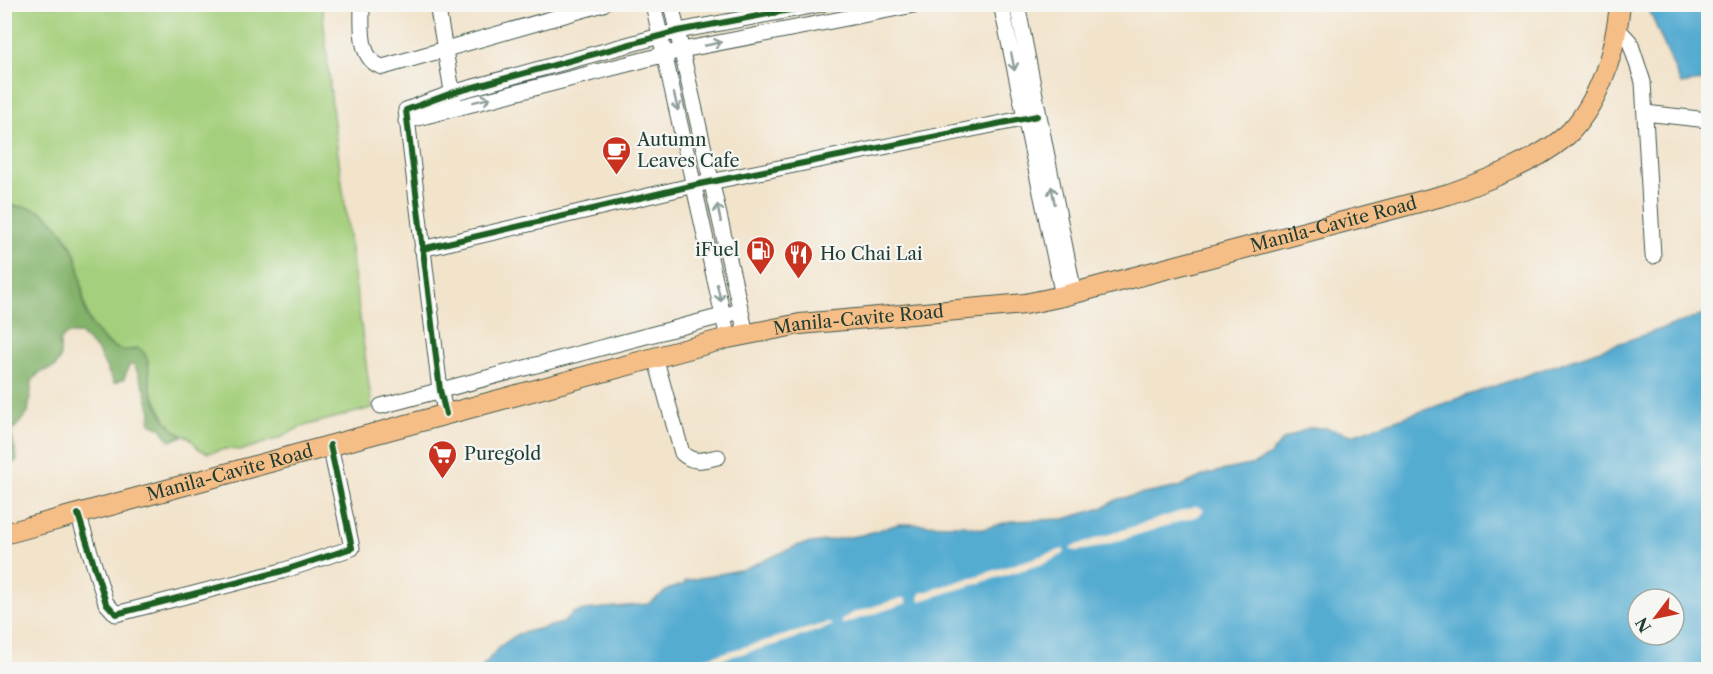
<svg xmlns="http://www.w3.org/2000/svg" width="1713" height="674" font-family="'Libre Caslon Text',serif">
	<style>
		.green { fill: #a4cf7b; stroke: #628658; stroke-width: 1.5 }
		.forest { fill: #83b26b; stroke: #517850; stroke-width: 1.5 }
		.water { fill: #54acd1; stroke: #3a7482; stroke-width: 1.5; fill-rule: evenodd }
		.pier { fill: #f2e3cb }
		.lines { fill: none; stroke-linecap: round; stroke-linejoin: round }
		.minor-casing { stroke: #3f564b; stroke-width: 17 }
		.major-casing { stroke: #3f564b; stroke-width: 22 }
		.minor { stroke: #fff; stroke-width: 15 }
		.major { stroke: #f6be87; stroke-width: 20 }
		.cycleway-casing { stroke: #f6f6f2; stroke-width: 10 }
		.cycleway { stroke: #1b5e20; stroke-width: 6 }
		.oneway { stroke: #8f9e9a }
		.labels { text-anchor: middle; stroke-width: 4.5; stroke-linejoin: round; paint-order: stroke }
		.poi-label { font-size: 18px; fill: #1f3d34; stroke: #f6f6f2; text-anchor: start }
		.street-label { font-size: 18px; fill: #1f3d34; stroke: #f6f6f2 }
	</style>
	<rect width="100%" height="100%" fill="#f6f6f2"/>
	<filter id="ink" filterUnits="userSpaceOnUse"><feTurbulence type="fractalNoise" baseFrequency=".0167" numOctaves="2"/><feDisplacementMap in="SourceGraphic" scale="12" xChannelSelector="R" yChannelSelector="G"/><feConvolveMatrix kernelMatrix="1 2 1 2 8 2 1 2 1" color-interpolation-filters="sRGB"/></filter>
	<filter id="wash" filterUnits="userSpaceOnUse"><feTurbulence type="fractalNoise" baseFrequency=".008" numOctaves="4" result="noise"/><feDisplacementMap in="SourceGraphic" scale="24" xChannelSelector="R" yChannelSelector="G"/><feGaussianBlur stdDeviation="1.35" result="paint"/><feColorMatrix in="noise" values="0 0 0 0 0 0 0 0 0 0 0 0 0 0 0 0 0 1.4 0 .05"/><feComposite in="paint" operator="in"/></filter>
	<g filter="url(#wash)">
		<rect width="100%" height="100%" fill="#f2e3cb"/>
		<!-- green -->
		<path class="green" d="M4 5H322L333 116 372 408 300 427 282 437 243 450 225 449 208 453 199 449 189 437 180 435 168 424 151 390 148 361 137 348C127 352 120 351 111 345 75 320 88 289 75 254 70 240 54 219 41 212 30 206 16 207 5 206Z"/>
		<!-- forest -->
		<path class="forest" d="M4 206C16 206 31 206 41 212 59 222 75 248 79 268 82 283 81 298 86 313 92 332 116 358 137 348 153 353 147 377 151 390 156 408 167 426 183 436L170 441 161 428 150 423 151 412 145 389 134 364 129 365 124 379 114 383 98 351 80 334H67L60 340V359L55 367 39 373 32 381 28 413 11 432 17 459 15 463 5 461Z"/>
		<!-- water -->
		<path class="water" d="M1647 5H1708V80L1681 84Z
			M1708 313V669L480 670 499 647 518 634 563 623 573 613 585 610 648 604 669 589 685 584V581L744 569 799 545 862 535 899 524 964 525 983 529 1011 521 1064 519 1102 508 1118 499 1179 487 1207 474 1254 464 1269 456 1283 440 1308 428H1326L1352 435ZM1638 599H1674V635H1638Z"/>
		<!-- pier -->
		<path class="pier" d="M1197 506 1204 510 1198 516 1095 548 1078 551 1071 550 1070 547Z
			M1063 549 1065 552 1062 555 1046 563 920 601 919 599 921 593Z
			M901 598H905L907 603 847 623 842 624 841 620 852 613Z
			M827 623 832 624 831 626 778 644 686 669H666Z"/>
	</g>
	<g filter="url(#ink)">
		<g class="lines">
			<defs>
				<path id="minor" d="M362 4C362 24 358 61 383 67L603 4
					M437 4 454 102
					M653 4 728 338
					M671 4 746 334
					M1001 4 1063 296
					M1017 4 1074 293
					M1618 29 1630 42 1643 82 1653 256
					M1645 113 1708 120
					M406 121 682 50 919 4
					M422 249 695 185 1037 116
					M655 357 682 453C694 464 702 460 718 457
					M381 406 741 311
					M446 414 440 390 406 110 452 93 678 31 822 4
					M78 514 106 603 116 614 282 571 352 548 330 445"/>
				<g id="major">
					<path id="s1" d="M4 534 728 338 800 324 1025 304 1063 296 1449 194C1485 181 1544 159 1571 131 1601 98 1616 48 1620 4"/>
				</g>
			</defs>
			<!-- minor casing -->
			<use href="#minor" class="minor-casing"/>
			<!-- major casing -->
			<use href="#major" class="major-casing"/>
			<!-- minor -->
			<use href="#minor" class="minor"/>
			<!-- major -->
			<use href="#major" class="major"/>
			<defs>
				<path id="cycleway" d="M422 249 695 185 1037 116
					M446 414 440 390 406 110 452 93 678 31 822 4
					M78 514 106 603 116 614 282 571 352 548 330 445"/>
			</defs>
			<!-- cycleway casing -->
			<use href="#cycleway" class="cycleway-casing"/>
			<!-- cycleway -->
			<use href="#cycleway" class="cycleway"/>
		</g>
		<!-- one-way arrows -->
		<defs><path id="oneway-shaft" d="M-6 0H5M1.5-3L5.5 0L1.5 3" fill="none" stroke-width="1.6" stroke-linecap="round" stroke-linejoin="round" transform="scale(1.5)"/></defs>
		<g class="oneway">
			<use href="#oneway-shaft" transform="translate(713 44) rotate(-11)"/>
			<use href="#oneway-shaft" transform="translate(1013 62) rotate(79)"/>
			<use href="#oneway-shaft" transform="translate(482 100) rotate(-14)"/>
			<use href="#oneway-shaft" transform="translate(676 102) rotate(77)"/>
			<use href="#oneway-shaft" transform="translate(1053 195) rotate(-101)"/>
			<use href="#oneway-shaft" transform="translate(719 213) rotate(-102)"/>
			<use href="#oneway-shaft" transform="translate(719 293) rotate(77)"/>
		</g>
	</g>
	<!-- icons -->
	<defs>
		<symbol id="cafe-pin" viewBox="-11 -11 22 30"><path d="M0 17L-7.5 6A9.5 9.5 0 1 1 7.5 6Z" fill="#c8321e" stroke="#f6f6f2"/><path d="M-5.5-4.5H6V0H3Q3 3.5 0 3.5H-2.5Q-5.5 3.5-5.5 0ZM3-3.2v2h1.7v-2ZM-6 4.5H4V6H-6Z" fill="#fff"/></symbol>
		<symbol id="fuel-pin" viewBox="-11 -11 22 30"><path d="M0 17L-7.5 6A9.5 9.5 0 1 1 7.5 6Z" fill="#c8321e" stroke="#f6f6f2"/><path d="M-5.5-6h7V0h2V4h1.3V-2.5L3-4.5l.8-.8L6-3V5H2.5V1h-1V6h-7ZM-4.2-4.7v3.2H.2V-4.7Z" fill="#fff"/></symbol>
		<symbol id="restaurant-pin" viewBox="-11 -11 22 30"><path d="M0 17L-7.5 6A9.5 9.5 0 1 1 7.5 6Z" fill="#c8321e" stroke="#f6f6f2"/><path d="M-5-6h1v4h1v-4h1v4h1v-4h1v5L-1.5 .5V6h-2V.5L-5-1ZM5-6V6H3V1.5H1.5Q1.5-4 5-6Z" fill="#fff"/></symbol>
		<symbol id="supermarket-pin" viewBox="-11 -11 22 30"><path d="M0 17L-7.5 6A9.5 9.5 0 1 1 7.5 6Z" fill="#c8321e" stroke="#f6f6f2"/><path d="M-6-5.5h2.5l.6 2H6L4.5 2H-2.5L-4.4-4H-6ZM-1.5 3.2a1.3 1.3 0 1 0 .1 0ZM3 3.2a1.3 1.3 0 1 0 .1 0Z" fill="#fff"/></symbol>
	</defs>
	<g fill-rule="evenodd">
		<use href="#cafe-pin" x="600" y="134" width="33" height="45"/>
		<use href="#fuel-pin" x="744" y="234" width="33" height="45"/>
		<use href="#restaurant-pin" x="782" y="238" width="33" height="45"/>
		<use href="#supermarket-pin" x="426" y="438" width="33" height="45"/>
	</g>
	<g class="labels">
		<!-- poi labels -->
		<g class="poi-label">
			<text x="637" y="146">Autumn<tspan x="637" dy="21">Leaves Cafe</tspan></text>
			<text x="739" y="256" text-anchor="end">iFuel</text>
			<text x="820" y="260">Ho Chai Lai</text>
			<text x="464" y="460">Puregold</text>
		</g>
		<!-- street labels -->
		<g class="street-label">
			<text dy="6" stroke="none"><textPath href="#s1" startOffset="1368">Manila-Cavite Road</textPath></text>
			<text dy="6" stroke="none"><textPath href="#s1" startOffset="882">Manila-Cavite Road</textPath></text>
			<text dy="6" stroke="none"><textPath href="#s1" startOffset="234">Manila-Cavite Road</textPath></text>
		</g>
	</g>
	<!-- margin -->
	<rect width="1713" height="674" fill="none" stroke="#f6f6f2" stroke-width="24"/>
	<!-- north arrow -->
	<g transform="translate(1656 617) rotate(238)"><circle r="28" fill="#f6f6f2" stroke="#a0aca6" stroke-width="1.5"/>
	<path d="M0-4.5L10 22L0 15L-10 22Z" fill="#c8321e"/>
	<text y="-9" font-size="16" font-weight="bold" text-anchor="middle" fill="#1f3d34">N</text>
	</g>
</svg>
